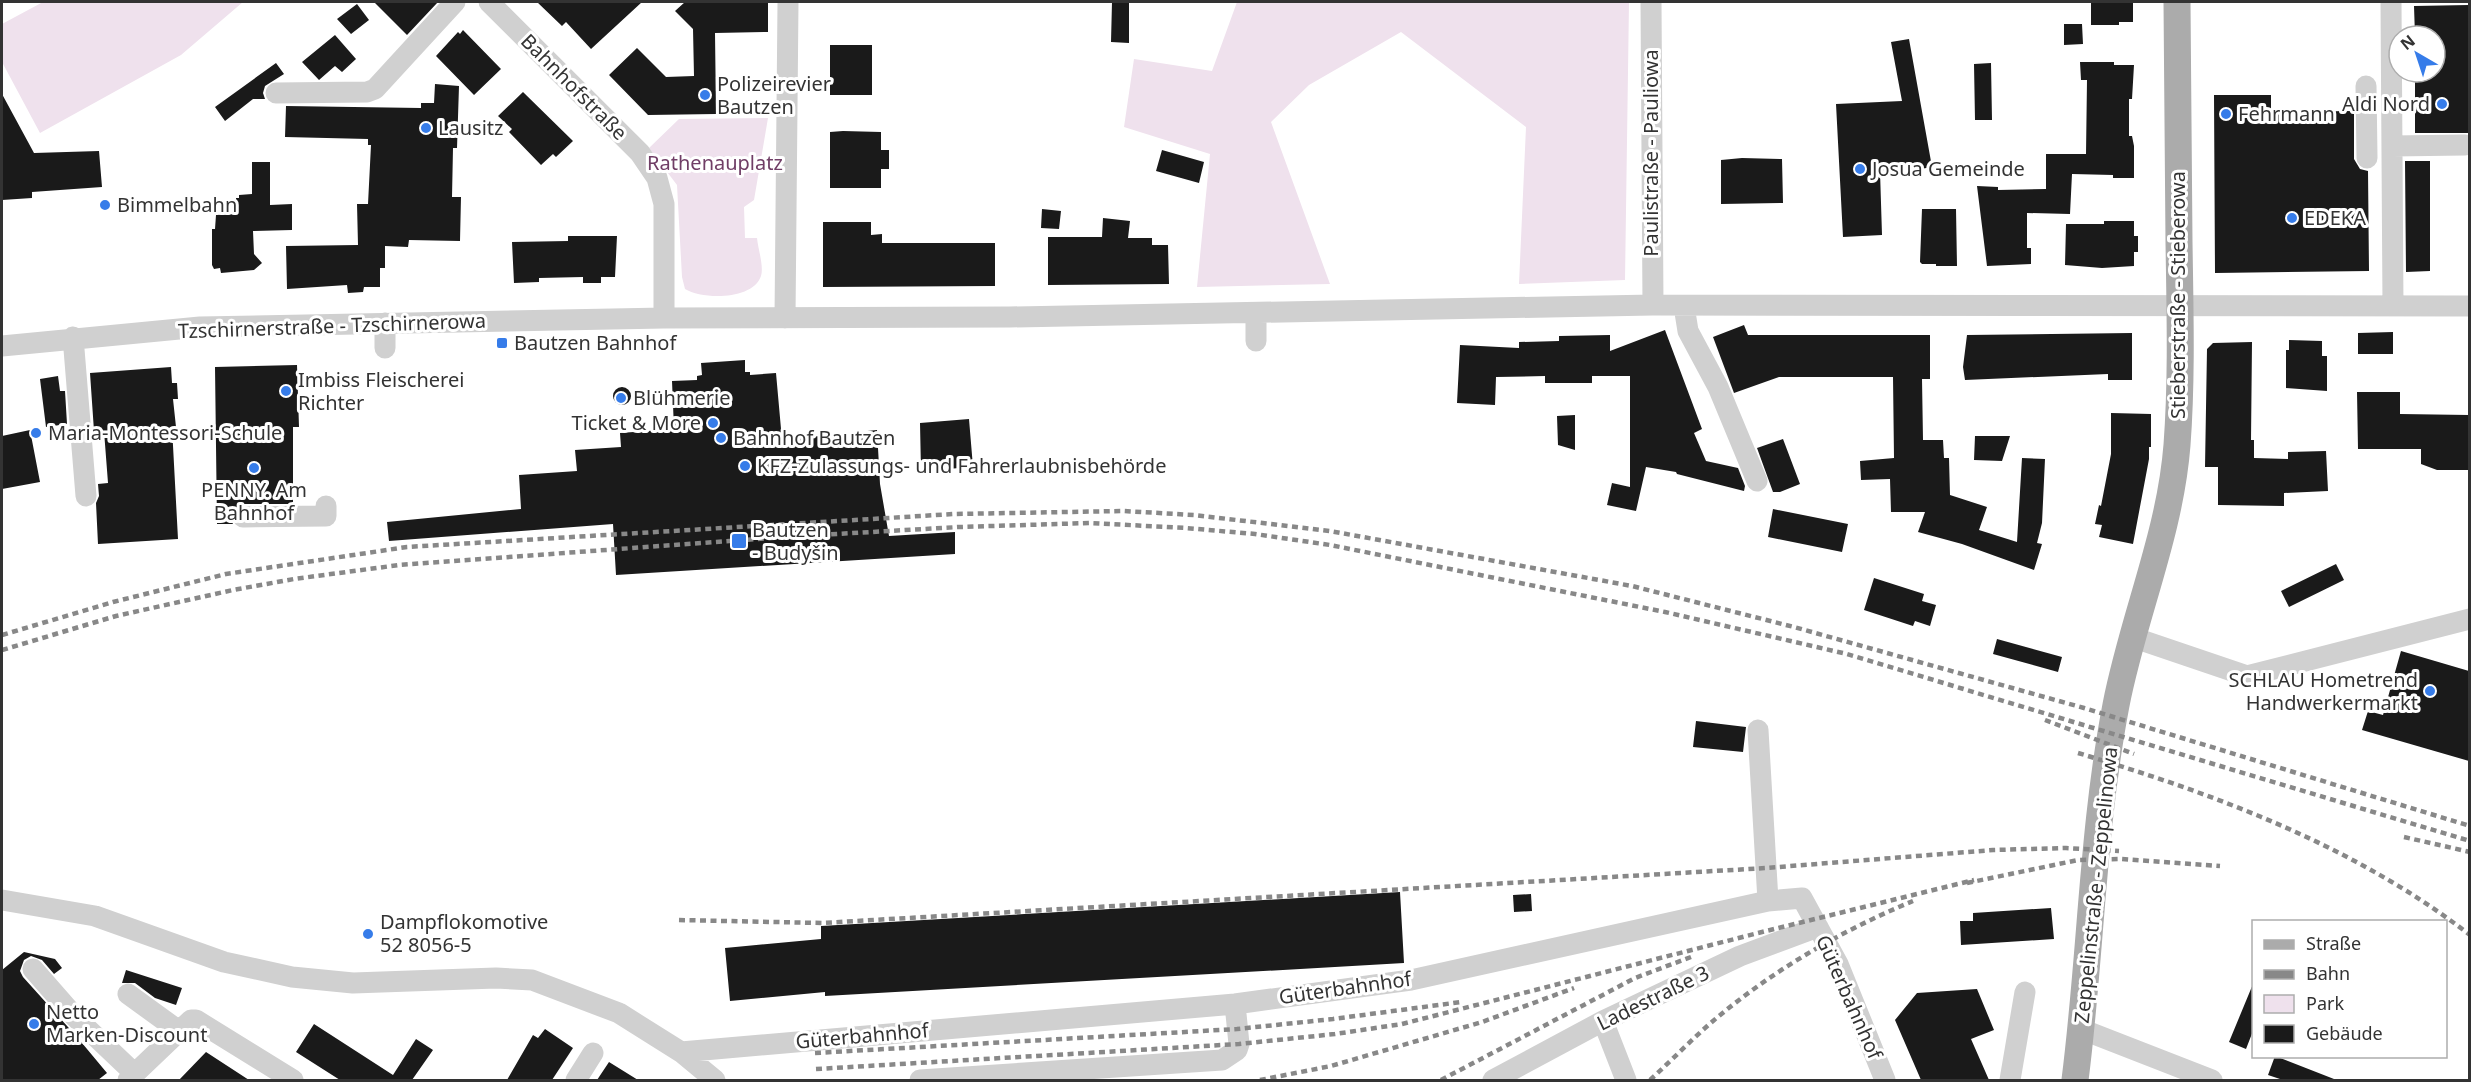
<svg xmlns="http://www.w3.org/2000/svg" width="2471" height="1082" font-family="'Noto Sans',sans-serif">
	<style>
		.green { fill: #efe1ed }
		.building { fill: #1a1a1a }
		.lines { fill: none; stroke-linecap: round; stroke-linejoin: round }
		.minor { stroke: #d0d0d0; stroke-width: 21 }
		.major { stroke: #ababab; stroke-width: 27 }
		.rail { stroke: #888; stroke-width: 4.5; stroke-dasharray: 6 4.5; stroke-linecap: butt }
		.poi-dot { fill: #367ce9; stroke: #fff; stroke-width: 2 }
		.labels { text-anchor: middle; stroke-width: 6; stroke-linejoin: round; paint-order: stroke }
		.poi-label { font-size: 20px; fill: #333; stroke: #fff; text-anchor: start }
		.street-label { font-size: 20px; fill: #333; stroke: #fff }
		.park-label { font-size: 20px; fill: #703e66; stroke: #fff }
	</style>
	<rect width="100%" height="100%" fill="#fff"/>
	<!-- green -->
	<path class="green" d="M43 2H243L181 55 40 133 2 62V24Z
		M1237 2H1629L1625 280 1519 284 1526 127 1401 32 1309 85 1271 122 1330 284 1197 287 1210 154 1124 127 1134 59 1212 71Z
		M768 118 754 200 744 207 745 238H757C758 249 764 266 761 276 753 300 703 300 685 289L682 277 677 185 649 148 679 119Z"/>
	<!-- building -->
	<path class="building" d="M374 2H438L407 35Z
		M537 2H642L591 49 566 22 562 26Z
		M685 2H768V32L715 33 716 114 648 115 609 75 637 48 666 77 694 76 693 29 675 11Z
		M1112 2H1129V43L1111 42Z
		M2091 2H2133V22H2119V25H2091Z
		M357 4 369 20 351 34 337 19Z
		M2469 5V133H2415V72H2435V36H2415L2414 6Z
		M2064 24H2082L2083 44 2064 45Z
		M463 30 501 69 474 95 436 56 458 32 460 34Z
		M335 35 356 59 342 72 335 66 319 80 302 62Z
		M1909 39 1932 167 1915 170 1914 164 1880 171 1882 235 1843 237 1836 104 1902 101 1891 42Z
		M830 45H872V95H830Z
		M2080 62H2114V65H2134L2132 99H2129V136H2132L2134 146V178H2113V175L2072 174 2070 214 2027 213V248H2031V264L1987 266 1977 186 1998 187V190L2046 189V154H2086L2087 80H2081Z
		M276 63 284 74 265 86 263 93 265 99H253L225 121 215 107Z
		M1991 63 1992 120H1975L1974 64Z
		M435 84 459 86 457 148H453L452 197H461L460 241 409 240 408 247 385 246V268H380V287H364L363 292 348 293 347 285 287 289 286 246 358 245 357 204H368L371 145H368V139L285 137 286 106 421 108V103H434Z
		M523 92 573 141 556 157 553 154 541 165 509 132 512 129 498 116Z
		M2 94 34 153 99 151 102 187 32 192V198L2 200Z
		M2214 95H2271V112L2354 111V159L2360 169 2368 171 2369 271 2215 273Z
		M843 131 881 132V150H889V169H881V188H830V132Z
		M1162 150 1204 162 1199 183 1156 171Z
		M1742 158 1782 159 1783 203 1721 204V160Z
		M2405 161H2430V271L2406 272Z
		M252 162H270V205L292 204V230L253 231 254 254 262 263 254 270 221 273 220 268 214 269 212 265V229H215L216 215 236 214V198H239V195L252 194Z
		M1042 209 1061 211 1059 229 1041 228Z
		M1922 209H1956L1957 266H1936V264H1922L1920 262Z
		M1103 218 1130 221 1128 238H1152V245H1168L1169 284 1048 285V237H1102Z
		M2104 221H2134V236H2138V252H2134V266L2102 268 2065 265 2066 224H2104Z
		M823 222H871V235L882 234V243H995V286L823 287Z
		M568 236H617L615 277H601V283H583V277L539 278V282L514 283 512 242 568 241Z
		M1744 325 1748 335H1930V379H1922L1923 440H1943L1944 458H1949L1950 495 1987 507 1979 530 2017 542 2022 458 2045 459 2042 523 2037 543 2042 544 2034 570 1962 544 1918 532 1925 512H1891L1890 479 1861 480 1860 461 1894 458 1893 377H1779L1734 393 1713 337Z
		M1665 330 1702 429 1694 433 1706 461 1738 468 1745 486 1744 491 1677 474 1676 472 1646 467 1636 511 1607 505 1612 483 1630 487V376H1592V383H1545V376L1496 377 1495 405 1457 403 1460 345 1519 348V342L1559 341V336L1610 335V351Z
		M2393 332V354H2358V333Z
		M2132 333V380H2108V374L1965 380 1963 367 1967 335Z
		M2289 340 2322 341V356H2327V391L2286 388V350H2289Z
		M2252 342 2251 440H2254V458L2288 459V452L2326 451 2328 491 2284 493V506L2218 505V467H2205L2207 349 2213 343Z
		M745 360V372H750V375L776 373 782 440 877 430 880 484 889 536 955 532V554L616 575 613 524 389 541 387 522 521 509 519 475 577 471 575 450 621 447 620 433 674 429 672 381 697 380V376L702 375 701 363Z
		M297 365 299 427H293V504H242L232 511 230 518 233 524H217L215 367Z
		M171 367 172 383H177L178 399H173L176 427H172L178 539 98 544 96 503 99 496 98 484 108 483 104 431H94L90 373Z
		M58 376 60 391H65L67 424 46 427 40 379Z
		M613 396a9 9 0 1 1 18 0a9 9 0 1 1-18 0Z
		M2357 392H2400V414L2469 415V470H2437L2421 464V449H2358Z
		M2111 413 2151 414V447H2149V459L2133 544 2099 537 2102 525 2095 524 2099 505 2101 506 2111 454Z
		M1575 415V450L1558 445 1557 416Z
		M969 419 973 467 921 471 920 423Z
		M30 430 40 482 2 489V436Z
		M1975 436H2010L2002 461 1974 460Z
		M1783 439 1800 484 1780 492H1773L1757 448Z
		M1773 509 1848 524 1842 552 1768 537Z
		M2336 564 2344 580 2289 607 2281 591Z
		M1874 578 1924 594 1922 601 1936 605 1930 626 1915 621 1913 626 1864 610Z
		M1997 639 2062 657 2058 672 1993 654Z
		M2401 651 2469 671V761L2362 730 2368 711 2383 715Z
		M1696 721 1746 727 1743 752 1693 747Z
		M1400 892 1404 963 825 996V992L730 1001 725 948 821 939V926Z
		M1531 894 1532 911 1514 912 1513 895Z
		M2051 908 2054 939 1961 945 1960 921H1973V913Z
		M24 952 55 959 62 968 54 974 42 960 31 956 24 960 20 971 23 977 77 1037 107 1073 98 1080H2V970Z
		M126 970 182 988 176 1005 155 998 135 983H122Z
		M2253 984V1031L2246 1049 2229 1042Z
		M1977 989 1994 1030 1971 1039 1989 1080H1921L1895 1020 1917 993Z
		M314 1024 393 1075 416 1039 433 1050 412 1080H340L296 1052Z
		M545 1029 573 1048 552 1080H507L533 1035 538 1038Z
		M206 1052 249 1080H179Z
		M2275 1056 2334 1079 2333 1080H2283L2268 1075Z
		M609 1062 638 1080H597Z"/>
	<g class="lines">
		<!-- minor -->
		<path class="minor" d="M489 2 640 153 657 178 664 204V318
			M1651 2 1653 305
			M2391 2 2393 306
			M2366 86 2367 158
			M276 93 367 92 375 89 455 2
			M2392 146 2465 145
			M1684 306 1688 331 1718 387 1757 481
			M785 318 788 2
			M385 323V348
			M73 337 86 496
			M1256 341V313
			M2 346 200 327 664 318 1010 317 1653 305 2470 306
			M243 517 326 516V506
			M2132 637 2247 676 2470 619
			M1758 730 1768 901
			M2 900 95 916 224 962 292 977 353 983 496 978 532 980 619 1013 681 1052 1235 1004 1411 980 1768 901 1802 898 1838 964 1885 1080
			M33 969 75 1017 135 1074
			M128 994 179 1031
			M1603 1021 1626 1080
			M2081 1029 2212 1080
			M681 1052 715 1080
			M128 1080 191 1020H196L293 1080
			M576 1080 593 1053
			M920 1080 1222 1060 1237 1050 1239 1044 1235 1004
			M1493 1080 1603 1021 1740 956 1818 927
			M2010 1080 2025 992"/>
		<!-- major -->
		<path class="major" d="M2075 1080C2091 955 2092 830 2116 705 2133 617 2170 535 2177 445 2182 378 2180 310 2179 242 2178 162 2178 82 2177 2"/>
		<!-- rail -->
		<path class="rail" d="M2 635 113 602 226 574 407 547 954 514 1124 511 1194 515 1330 531 1632 586 1794 627 2084 708 2470 826
			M2 650 116 616 233 590 294 579 399 565 784 537 959 527 1090 523 1186 528 1255 534 1330 545 1665 612 1847 654 2470 841
			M2045 720 2134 754
			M2078 753C2215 794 2355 846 2470 935
			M2404 837 2470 852
			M1967 883 2078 860 2122 859 2220 866
			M679 920 822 923 1766 868 1993 850 2066 848 2119 851
			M815 1053 1237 1029 1333 1019 1461 1002
			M816 1069 1239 1044 1335 1034 1402 1024 1762 932 1974 880
			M1260 1080 1331 1066 1482 1022 1574 988
			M1441 1080 1635 978 1691 957
			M1650 1080C1671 1061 1691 1040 1713 1021 1773 970 1841 931 1913 901"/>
	</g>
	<!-- markers -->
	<g class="poi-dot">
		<circle cx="705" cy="95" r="6"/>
		<circle cx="2442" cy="104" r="6"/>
		<circle cx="2226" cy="114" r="6"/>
		<circle cx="426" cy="128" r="6"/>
		<circle cx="1860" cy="169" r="6"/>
		<circle cx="105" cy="205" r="6"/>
		<circle cx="2292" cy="218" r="6"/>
		<rect x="496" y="337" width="12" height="12" rx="3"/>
		<circle cx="286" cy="391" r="6"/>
		<circle cx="621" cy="398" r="6"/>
		<circle cx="713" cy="423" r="6"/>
		<circle cx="36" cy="433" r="6"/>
		<circle cx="721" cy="438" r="6"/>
		<circle cx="745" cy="466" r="6"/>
		<circle cx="254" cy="468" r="6"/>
		<rect x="731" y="533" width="16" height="16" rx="3"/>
		<circle cx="2430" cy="691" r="6"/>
		<circle cx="368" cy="934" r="6"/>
		<circle cx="34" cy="1024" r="6"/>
	</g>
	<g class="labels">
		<!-- poi labels -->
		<g class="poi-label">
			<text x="717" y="91">Polizeirevier<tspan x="717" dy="23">Bautzen</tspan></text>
			<text x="2430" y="111" text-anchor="end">Aldi Nord</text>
			<text x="2238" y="121">Fehrmann</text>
			<text x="438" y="135">Lausitz</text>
			<text x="1872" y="176">Josua Gemeinde</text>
			<text x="117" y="212">Bimmelbahn</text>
			<text x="2304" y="225">EDEKA</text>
			<text x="514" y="350">Bautzen Bahnhof</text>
			<text x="298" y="387">Imbiss Fleischerei<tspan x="298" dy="23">Richter</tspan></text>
			<text x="633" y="405">Blühmerie</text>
			<text x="701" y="430" text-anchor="end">Ticket &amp; More</text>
			<text x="48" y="440">Maria-Montessori-Schule</text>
			<text x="733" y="445">Bahnhof Bautzen</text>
			<text x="757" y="473">KFZ-Zulassungs- und Fahrerlaubnisbehörde</text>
			<text x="254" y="497" text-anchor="middle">PENNY. Am<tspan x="254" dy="23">Bahnhof</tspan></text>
			<text x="752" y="537">Bautzen<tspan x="752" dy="23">- Budyšin</tspan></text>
			<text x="2418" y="687" text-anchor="end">SCHLAU Hometrend<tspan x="2418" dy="23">Handwerkermarkt</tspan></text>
			<text x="380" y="929">Dampflokomotive<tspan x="380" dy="23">52 8056-5</tspan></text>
			<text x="46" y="1019">Netto<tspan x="46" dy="23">Marken-Discount</tspan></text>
		</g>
		<!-- street labels -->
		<g class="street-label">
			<text transform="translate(574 87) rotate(45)" y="7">Bahnhofstraße</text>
			<text transform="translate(1651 153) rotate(-90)" y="7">Paulistraße - Pauliowa</text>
			<text transform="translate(2178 295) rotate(-90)" y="7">Stieberstraße - Stieberowa</text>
			<text transform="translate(332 326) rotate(-2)" y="7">Tzschirnerstraße - Tzschirnerowa</text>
			<text transform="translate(2096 885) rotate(-84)" y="7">Zeppelinstraße - Zeppelinowa</text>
			<text transform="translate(1345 988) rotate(-8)" y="7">Güterbahnhof</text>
			<text transform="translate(1849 997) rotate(66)" y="7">Güterbahnhof</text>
			<text transform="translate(1653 998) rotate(-26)" y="7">Ladestraße 3</text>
			<text transform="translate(862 1036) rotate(-5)" y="7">Güterbahnhof</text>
		</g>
		<!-- park labels -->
		<g class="park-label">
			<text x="715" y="170">Rathenauplatz</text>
		</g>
	</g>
	<!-- border -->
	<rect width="2471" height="1082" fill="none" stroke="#333333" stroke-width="6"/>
	<!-- legend -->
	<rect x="2252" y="920" width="195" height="138" fill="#ffffff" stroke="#adadad" stroke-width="1.5"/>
	<rect x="2264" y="940" width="30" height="9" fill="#ababab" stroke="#adadad" stroke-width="1.5"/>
	<text x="2306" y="950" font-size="18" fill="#333333">Straße</text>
	<rect x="2264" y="970" width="30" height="9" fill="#888888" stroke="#adadad" stroke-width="1.5"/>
	<text x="2306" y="980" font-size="18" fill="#333333">Bahn</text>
	<rect x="2264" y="995" width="30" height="18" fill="#efe1ed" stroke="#adadad" stroke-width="1.5"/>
	<text x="2306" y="1010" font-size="18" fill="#333333">Park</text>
	<rect x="2264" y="1025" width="30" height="18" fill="#1a1a1a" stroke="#adadad" stroke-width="1.5"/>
	<text x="2306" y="1040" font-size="18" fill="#333333">Gebäude</text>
	<!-- north arrow -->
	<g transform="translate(2417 54) rotate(321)"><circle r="28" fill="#ffffff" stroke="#adadad" stroke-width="1.5"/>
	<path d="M0-4.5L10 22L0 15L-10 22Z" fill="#367ce9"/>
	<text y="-9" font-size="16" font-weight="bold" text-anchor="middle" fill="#333333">N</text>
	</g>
</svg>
